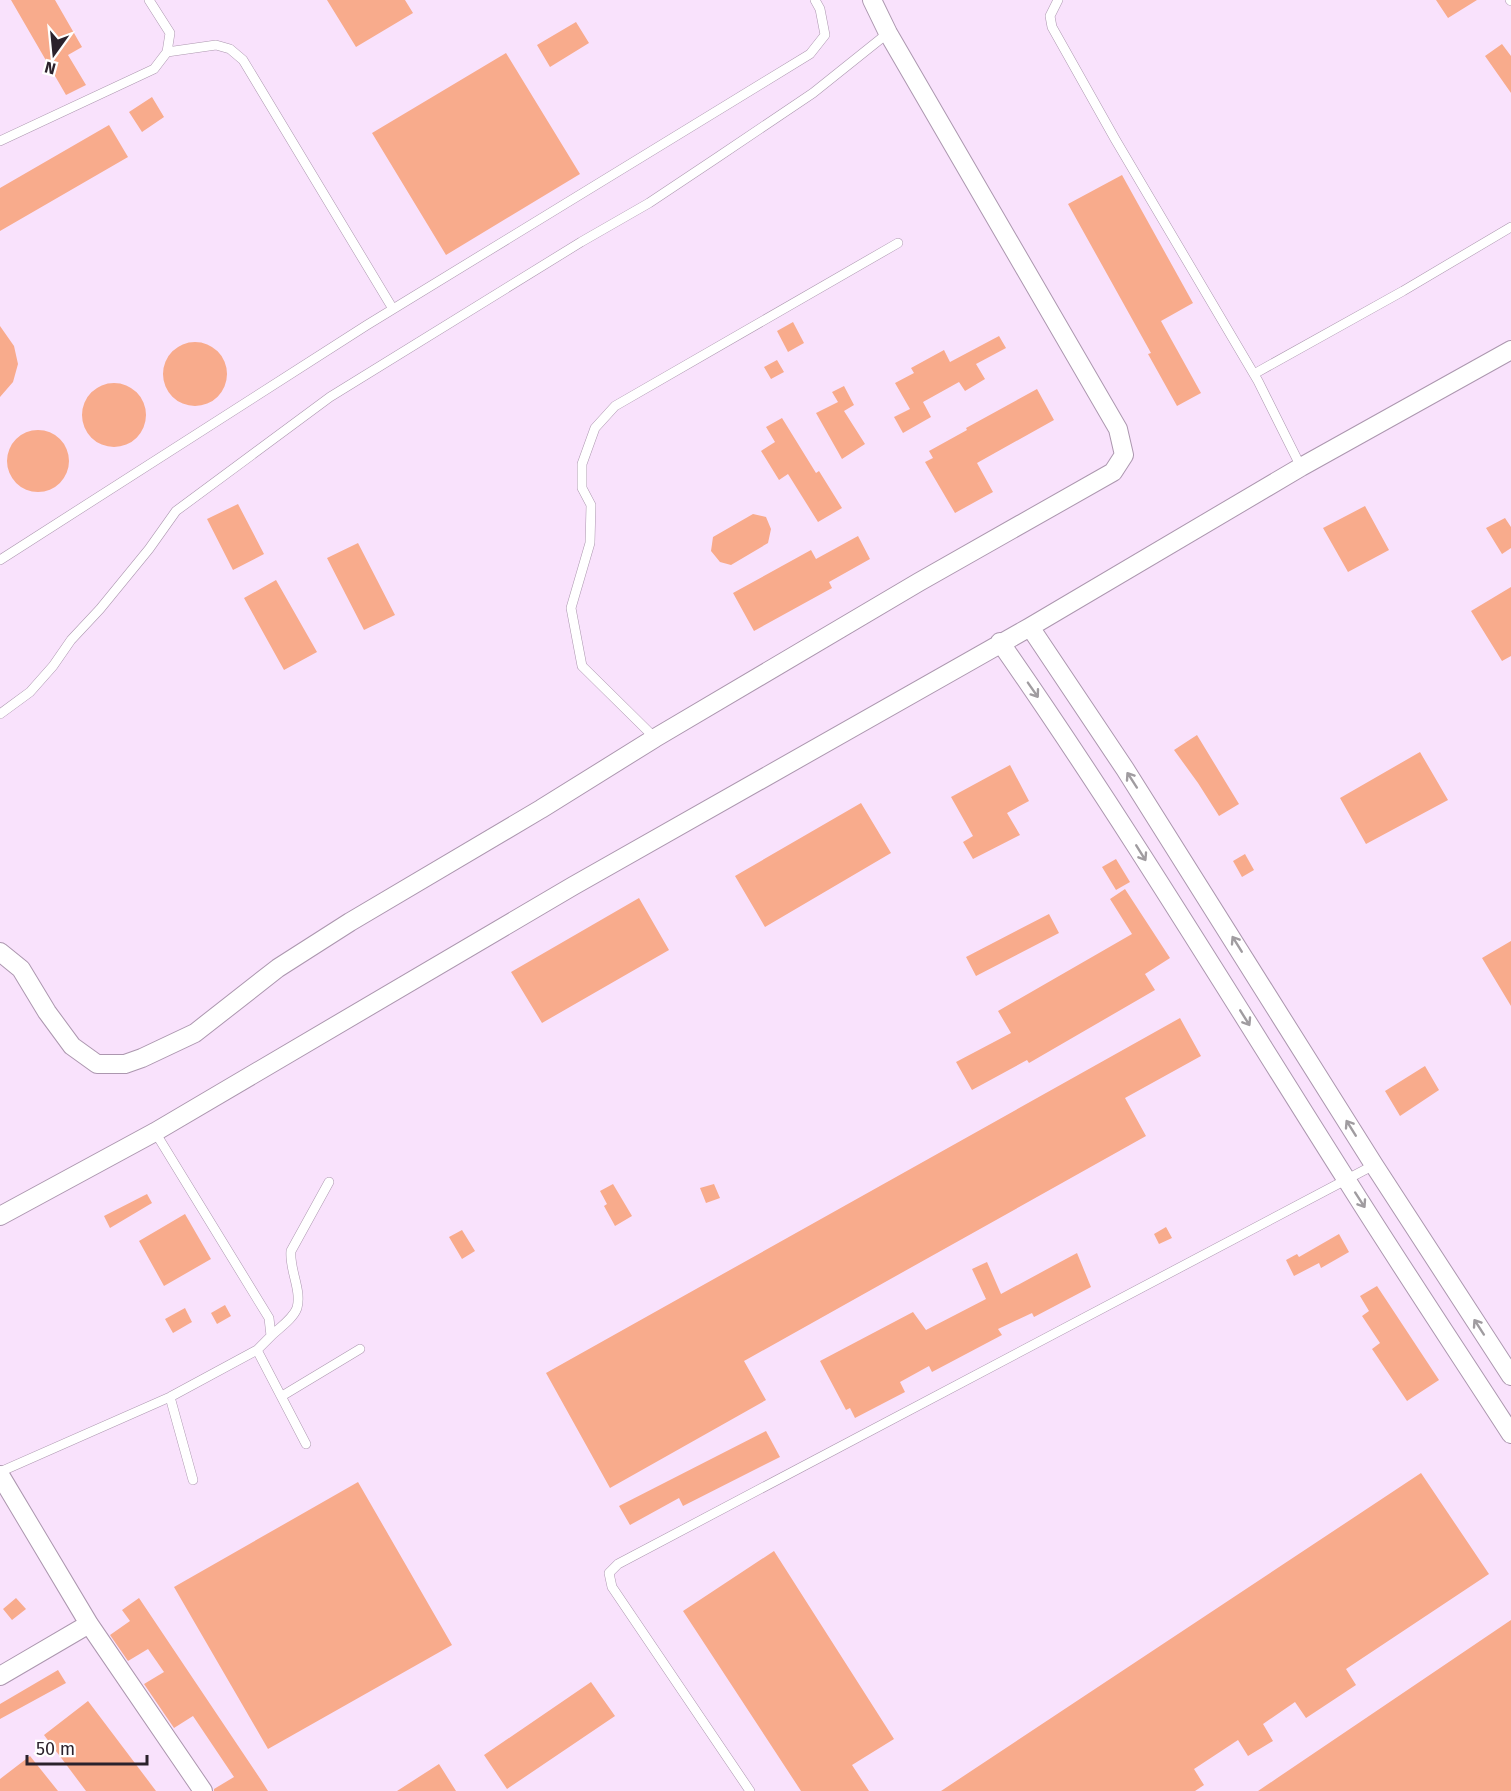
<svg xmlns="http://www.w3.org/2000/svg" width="1511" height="1791" font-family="'Fira Sans',sans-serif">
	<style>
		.built { fill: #f9e2fc }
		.building { fill: #f8ab8c }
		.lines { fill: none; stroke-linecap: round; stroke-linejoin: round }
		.lane-casing { stroke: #ac97af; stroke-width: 10 }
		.street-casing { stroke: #ac97af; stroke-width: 20 }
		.lane { stroke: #fff; stroke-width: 9 }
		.street { stroke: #fff; stroke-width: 18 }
		.oneway { stroke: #a09ca0 }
	</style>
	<rect width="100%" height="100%" fill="#fbf1fc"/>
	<!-- built -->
	<path class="built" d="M0 0H1511V1791H0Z"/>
	<!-- building -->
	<path class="building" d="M11 0H55L82 47 68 55 86 85 66 95Z
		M327 0H405L413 13 356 47Z
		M1436 0H1477L1448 18Z
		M576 22 589 43 550 67 537 45Z
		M1502 44 1511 56V93L1485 56Z
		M506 53 580 174 446 255 372 133Z
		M152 97 164 117 142 132 129 112Z
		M109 125 128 157 0 231V188Z
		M1122 175 1193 303 1161 321 1201 393 1177 406 1148 354 1151 353 1068 204Z
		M793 322 804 343 788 352 777 331Z
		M0 326 14 346 18 364 13 382 0 397Z
		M999 336 1006 348 976 364 985 379 965 391 959 382 923 402 931 417 903 433 894 417 910 409 895 383 914 373 911 368 944 350 950 362Z
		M163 374a32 32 0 1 1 64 0a32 32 0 1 1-64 0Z
		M777 360 784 372 771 379 764 367Z
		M82 415a32 32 0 1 1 64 0a32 32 0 1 1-64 0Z
		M844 386 854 405 844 411 865 444 842 459 816 413 838 402 832 392Z
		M1037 389 1054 420 977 463 993 492 955 513 925 462 933 458 929 451 967 430 966 428Z
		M782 418 816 473 819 471 842 508 818 522 788 474 779 480 761 451 775 442 766 427Z
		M7 461a31 31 0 1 1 62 0a31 31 0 1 1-62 0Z
		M238 504 264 554 233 570 207 519Z
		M1365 506 1389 550 1348 572 1323 528Z
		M753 514 766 517 771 529 768 543 731 565 720 562 711 551 713 537Z
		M1505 518 1511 527V548L1502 554 1486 528Z
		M858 536 870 559 829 582 832 588 754 631 733 593 811 550 816 559Z
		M358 543 395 615 364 630 327 558Z
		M276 580 317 652 284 670 244 598Z
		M1511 587V656L1502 661 1471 611Z
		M1197 735 1239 804 1219 816 1198 783 1174 750Z
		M1420 752 1448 800 1366 844 1340 798Z
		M1010 765 1029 801 1007 813 1020 835 973 859 963 842 973 836 951 797Z
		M861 803 891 853 765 927 735 876Z
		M1245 854 1254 870 1242 877 1233 861Z
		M1116 859 1130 882 1116 890 1102 867Z
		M1125 889 1170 958 1145 974 1155 990 1029 1063 1027 1060 972 1090 956 1062 1011 1033 998 1011 1132 934 1110 899Z
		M639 898 669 950 542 1023 511 972Z
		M1049 914 1059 933 976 976 966 957Z
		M1511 941V1006L1482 958Z
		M1180 1018 1201 1056 1125 1098 1146 1136 744 1361 766 1400 610 1488 546 1373Z
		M1425 1066 1439 1090 1400 1116 1385 1091Z
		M613 1184 632 1216 615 1226 604 1206 607 1204 600 1191Z
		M714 1184 720 1198 706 1203 700 1188Z
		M147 1194 152 1203 110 1228 104 1216Z
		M185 1214 211 1259 164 1286 139 1241Z
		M1166 1227 1172 1238 1159 1244 1154 1234Z
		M462 1230 475 1251 462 1259 449 1237Z
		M1339 1234 1349 1252 1321 1268 1319 1263 1294 1276 1286 1260 1297 1254 1299 1257Z
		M1077 1253 1091 1287 1034 1317 1032 1313 998 1329 1002 1335 932 1372 929 1366 900 1382 905 1392 855 1418 850 1408 846 1410 820 1361 913 1312 926 1330 986 1299 972 1269 987 1262 1001 1294Z
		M1377 1286 1439 1380 1407 1401 1372 1349 1380 1343 1362 1316 1369 1311 1360 1296Z
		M225 1305 231 1316 217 1324 211 1313Z
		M185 1308 192 1322 173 1333 165 1319Z
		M766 1431 780 1457 683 1506 679 1498 630 1525 619 1506Z
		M1421 1473 1489 1574 1346 1669 1356 1685 1306 1718 1295 1702 1263 1724 1273 1741 1248 1756 1238 1740 1194 1769 1204 1785 1195 1791H941Z
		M358 1482 452 1645 268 1749 174 1587Z
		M774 1551 894 1739 852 1765 869 1791H801L683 1611Z
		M16 1598 26 1609 12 1620 3 1609Z
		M139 1598 261 1780 268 1791H214V1789L234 1777 193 1716 174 1728 144 1684 164 1672 148 1649 128 1661 110 1635 130 1621 122 1610Z
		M1511 1620V1791H1258Z
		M58 1670 66 1683 0 1719V1704Z
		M591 1682 615 1716 507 1789 484 1755Z
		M88 1701 156 1791H86L44 1735Z
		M30 1756 58 1791H0V1779Z
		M439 1764 456 1791H397Z"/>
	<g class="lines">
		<defs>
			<path id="lane" d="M1058 0 1050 16 1052 27 1115 139 1258 381 1301 467
				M1510 0 1511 1
				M167 52 216 45 230 49 243 60 393 309
				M0 141 154 69 167 52 170 33 149 0
				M1254 374 1403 291 1511 227
				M0 560 367 325 810 54 825 35 820 9 815 0
				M0 714 30 692 53 666 71 640 100 609 149 549 176 511 330 397 581 242 649 203 718 157 813 93 888 33
				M655 738 582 666 571 608 590 543 591 505 582 488V464L595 428 615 406 898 243
				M271 1336C279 1328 293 1319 297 1308 302 1290 289 1269 291 1251L329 1182
				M257 1350 306 1444
				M282 1396 360 1349
				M170 1397 193 1480
				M0 1472 170 1397 257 1350 271 1336 269 1318 155 1132
				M750 1791 612 1587 609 1573 618 1564 1374 1165"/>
			<path id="street" d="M1030 627 1125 769 1374 1165 1511 1376
				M1000 642C1122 817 1232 999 1346 1179 1400 1265 1456 1349 1511 1434
				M0 952 21 969 47 1012 72 1046 97 1064H125L142 1058 195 1033 278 968 350 922 541 809 655 738 919 582 1113 472 1124 455 1118 429 888 33 872 0
				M0 1216 155 1132 573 886 1030 627 1301 467 1511 350
				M0 1475 89 1624 203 1791
				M0 1676 89 1624"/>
		</defs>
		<!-- lane casing -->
		<use href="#lane" class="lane-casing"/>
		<!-- street casing -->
		<use href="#street" class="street-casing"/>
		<!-- lane -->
		<use href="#lane" class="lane"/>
		<!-- street -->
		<use href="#street" class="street"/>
	</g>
	<!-- one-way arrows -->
	<defs><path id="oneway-shaft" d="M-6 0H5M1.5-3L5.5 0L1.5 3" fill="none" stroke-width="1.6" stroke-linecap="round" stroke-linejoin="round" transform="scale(1.5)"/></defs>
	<g class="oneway">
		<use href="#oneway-shaft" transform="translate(1033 690) rotate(55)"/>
		<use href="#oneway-shaft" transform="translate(1132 780) rotate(-123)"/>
		<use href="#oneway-shaft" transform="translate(1141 853) rotate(58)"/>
		<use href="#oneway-shaft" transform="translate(1237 944) rotate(-122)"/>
		<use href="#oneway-shaft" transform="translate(1245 1018) rotate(58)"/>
		<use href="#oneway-shaft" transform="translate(1351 1128) rotate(-122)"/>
		<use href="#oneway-shaft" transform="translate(1360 1200) rotate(57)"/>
		<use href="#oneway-shaft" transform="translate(1479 1327) rotate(-123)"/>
	</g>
	<!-- north arrow -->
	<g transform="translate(54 54) rotate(195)" stroke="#ffffff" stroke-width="4.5" paint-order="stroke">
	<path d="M0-4.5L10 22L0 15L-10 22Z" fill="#2b222c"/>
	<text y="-9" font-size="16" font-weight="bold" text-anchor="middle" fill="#2b222c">N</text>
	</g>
	<!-- scale -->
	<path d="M27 1755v9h120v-9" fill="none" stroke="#2b222c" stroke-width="3"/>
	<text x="36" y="1755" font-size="18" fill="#2b222c" stroke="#ffffff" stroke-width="4.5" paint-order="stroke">50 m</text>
</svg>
